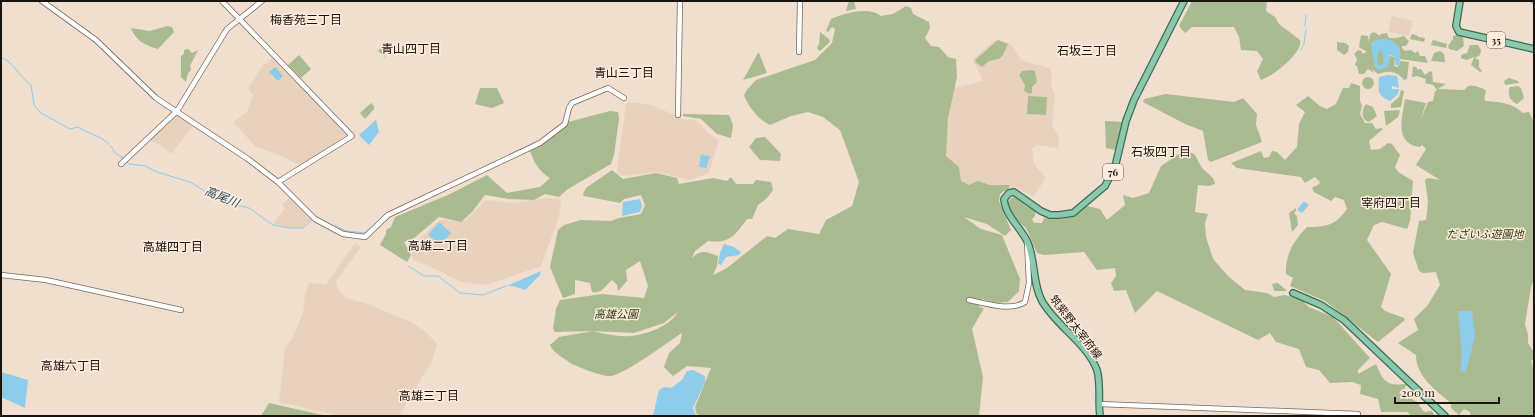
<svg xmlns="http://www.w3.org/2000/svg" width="1535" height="417" font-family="'Playfair Display','Noto Sans JP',serif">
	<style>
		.built { fill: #e9d2bd }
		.green { fill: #aabb91; fill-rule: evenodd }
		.water { fill: #8dcceb; fill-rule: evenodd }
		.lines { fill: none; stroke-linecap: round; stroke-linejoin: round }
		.stream { stroke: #8dcceb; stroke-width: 1 }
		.river { stroke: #8dcceb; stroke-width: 6 }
		.minor-casing { stroke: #77685a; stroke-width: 6 }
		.major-casing { stroke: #337053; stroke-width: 8 }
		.minor { stroke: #fff; stroke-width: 4.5 }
		.major { stroke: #8dc7ad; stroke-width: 5.5 }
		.labels { text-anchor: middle; stroke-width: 3; stroke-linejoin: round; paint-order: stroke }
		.shield { fill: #feecdc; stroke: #5e554c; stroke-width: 1 }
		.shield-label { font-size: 10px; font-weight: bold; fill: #1a140f }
		.park-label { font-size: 11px; font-style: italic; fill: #2c3a12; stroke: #feecdc }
		.street-label { font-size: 11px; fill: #1a140f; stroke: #feecdc }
		.neighbourhood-label { font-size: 12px; fill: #1a140f; stroke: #feecdc }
		.water-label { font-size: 12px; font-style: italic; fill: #1d4e65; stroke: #feecdc }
	</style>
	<rect width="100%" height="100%" fill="#f0decf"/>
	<!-- built -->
	<path class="built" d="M1392 16 1413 21 1409 36 1388 32Z
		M996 39 1011 44 1021 60 1050 68 1052 75 1051 87 1055 94 1052 125 1059 138 1058 148 1036 145 1032 149 1034 164 1046 178 1033 197 1016 187 967 193 896 189 950 89 983 81 973 59Z
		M273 57 348 134 300 165 279 155 256 147 233 122 247 112 253 95 248 89 264 63 266 64Z
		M628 102 652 105 685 120H695L700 124 709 134 719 140 709 173 690 180 656 172 622 176 617 171 626 104Z
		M177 115 193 126 171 154 163 147 150 140Z
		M291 197 312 219 303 227H285L274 223 285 208 282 205Z
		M545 198 559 199 561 202 559 217 541 266 486 285 461 282 427 265 412 259 411 248 439 220 465 221 486 200 515 203Z
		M355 243 361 247 336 281 338 290 348 299 365 303 411 322 427 333 437 344 432 361 399 416H340L279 402 285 348 292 339 303 313 305 295 309 283 326 284Z"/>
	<!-- green -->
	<path class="green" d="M849 1H854L856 9 846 11Z
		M1192 1H1267L1266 11 1275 17 1279 24 1300 40C1304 52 1272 77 1261 80L1257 71 1263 59 1257 51 1241 50 1239 37 1234 27H1192L1185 33 1179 26Z
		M906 6 911 8 913 14 929 22 930 28 925 38 931 46 939 47 948 57 956 59 957 77 948 118 946 156 959 167 961 181 969 185 978 181 990 185H1009V188L1000 194 999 201 1011 230 1005 236 987 224 964 217 981 229 1002 235 1020 279 1019 291 1008 302 994 303 982 299 979 307 984 308 972 329 983 377 979 416H700L696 413 695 407 711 368 687 366 673 376 664 367 669 353 680 343 682 333C666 343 627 373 611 376 603 377 578 367 570 363 563 357 554 354 550 345L559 337 593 331 555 332 553 329 556 309 560 300 602 294 644 298 648 286 640 261 626 270 627 281 618 291 617 285 612 280C605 286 602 294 592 292L590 283 575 280V294L563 298 550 267 558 230 564 225 581 220 611 221 619 218 641 214 645 205 641 195 624 199 620 203 584 196 583 194 586 188 612 170 623 179 656 173 677 178 679 184 713 178 727 181 731 177 736 184H753L756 180 771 182 773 190 767 198 758 205 752 219H747C735 235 730 244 708 241L695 251 692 258C701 249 706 252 718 256L717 266 713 275 727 268 767 236 775 238 788 229 819 234 826 220 852 206 859 182 840 130 823 117 808 112 791 116 770 125C758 119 749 108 744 95L747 90 756 80 815 60 832 43 835 29 832 27 828 32 826 31 831 19C845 13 869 6 881 16L893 14ZM678 312C670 326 646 335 630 336 619 337 604 334 593 331L634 333 664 323Z
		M167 26 172 27 174 32 158 49C144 45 136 41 131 28L150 31Z
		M820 32 829 39 830 42 820 51 817 48 819 44Z
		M1374 32 1380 36 1381 34 1387 33 1389 38H1396L1404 36 1409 41 1406 46H1402V48L1405 51 1411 50 1415 53 1418 51 1420 56H1425L1428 63 1400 59V50L1397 45 1371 43 1373 47H1383V54L1389 58 1390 56 1395 57 1394 65 1396 67 1399 66 1400 61 1409 62 1407 79 1404 80C1397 71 1389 70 1378 74L1372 69 1374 73 1368 69 1364 74H1359L1357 66 1355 65 1357 59 1354 54 1358 50 1362 51V54L1367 52 1359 47 1361 35 1368 36 1369 43 1370 34Z
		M1412 34 1418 36V37L1425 38 1424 42 1410 39Z
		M1457 35 1463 37 1464 46 1457 51 1449 49 1448 46 1453 39V36Z
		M998 40 1008 44 1003 55 999 59 989 61 982 67 975 62 976 59Z
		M1433 40 1447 44 1446 48 1431 45Z
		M388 41 389 42 385 57 378 51Z
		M1337 42 1345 43 1349 46 1348 52 1344 55 1337 50Z
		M1470 45H1478L1481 50 1480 55 1475 58 1479 60V67L1482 71 1480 72 1471 65 1474 57 1467 60 1461 58V55L1467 53Z
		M188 49 192 53 198 50 190 66 191 70 188 73 186 82 181 77V56L184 54V50Z
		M1440 51 1444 54 1445 62 1431 61 1434 53Z
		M758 53H759L767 73 743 80Z
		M299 55 311 69 301 78 288 65Z
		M1413 66 1417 68V70L1421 69 1425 75 1430 71 1432 72 1433 82 1446 84 1438 89 1464 90 1468 86C1472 85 1483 87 1486 91L1484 99 1486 101C1500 102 1513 103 1523 113L1529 112 1533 120 1534 279 1531 287 1525 324 1528 335V343L1534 353V358L1531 361 1534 372V416H1471L1470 412 1464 409 1459 415 1451 408V403C1435 390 1416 376 1416 355L1398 343 1418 330 1414 319 1427 306 1440 285 1436 272 1423 273 1419 271 1413 253 1419 221 1426 220 1428 202 1425 180 1428 178 1440 180 1416 165 1426 149 1422 145 1420 147C1394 143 1402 118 1405 99L1426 103 1420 121 1428 102 1433 101 1435 91 1437 90 1433 85 1425 83 1426 79 1417 76 1412 77Z
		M1031 70 1035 71 1037 82 1032 87V93L1030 94 1024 91 1025 85 1019 75 1022 71Z
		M1362 83a6 6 0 1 1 12 0a6 6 0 1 1-12 0Z
		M1509 78 1518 81 1519 83 1505 85 1504 81Z
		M1351 83 1360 86V101L1362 106 1360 114 1365 123H1372L1376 129 1381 128 1383 129 1369 141 1371 150 1380 149 1388 143 1392 144 1400 155 1395 167 1398 172 1413 181 1410 221 1407 229 1382 222 1374 225 1367 240 1391 274 1381 307 1385 311 1404 318 1405 320 1378 342 1325 301 1290 286 1293 278 1286 274C1285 255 1294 240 1307 227 1327 227 1336 225 1347 209L1344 200 1335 197 1331 201 1314 192 1312 188 1319 184 1320 182 1315 177 1305 183 1301 177 1237 168 1231 163 1261 151 1264 158 1269 157 1272 151 1277 152 1285 160 1297 147 1299 124 1305 112 1296 105 1308 96 1320 106 1327 109 1336 104 1343 88H1349Z
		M1518 86 1521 88 1524 98 1517 104C1510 101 1507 94 1510 87Z
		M480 88H497L504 103 492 108 475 104Z
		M1401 90 1404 91 1401 107 1391 108V104L1399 97Z
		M1166 94 1234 102 1243 98 1257 114 1256 125 1262 142 1211 162 1208 160 1203 131 1185 124 1143 102 1144 99Z
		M1028 96 1047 97 1046 115 1027 114Z
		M371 103 374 106V109L365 119 360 113Z
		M1366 104 1373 107 1377 116 1369 122C1361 120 1361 110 1366 104Z
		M1398 110 1400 111 1398 117 1386 126 1384 111Z
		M610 111 618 112 619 119 614 155 611 164 568 189 559 197 545 194 534 200 509 199 485 195 472 212 461 222 439 217 413 239 404 242 411 255 407 262 380 245 386 234V230L391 227 395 217 450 194 487 175 507 193 540 187 550 178C539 172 534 162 530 151L551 138 568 122Z
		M683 114 729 115 733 125 731 138 717 134 701 119 683 116Z
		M1105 121 1123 122 1115 150 1106 148Z
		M765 137 781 154 780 161 760 160 749 147 756 138Z
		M1186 149 1195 155 1202 168 1213 178 1215 184 1208 186 1198 185 1195 212 1208 214 1205 223 1206 237 1213 259 1229 277 1245 290 1267 293 1274 297 1285 295 1301 300 1309 307 1333 317 1370 358 1358 370V374L1376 364C1384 382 1386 386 1407 384L1402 393 1417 402 1424 412 1432 411 1435 416H1411L1407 412H1381L1378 399 1360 394 1361 385 1352 382 1330 383 1319 370 1306 367 1299 349 1276 342 1270 333 1258 340 1157 291 1135 313 1126 290 1114 291 1111 283 1116 276 1115 268 1097 270 1084 252 1044 255 1037 253 1026 228 1014 218 1008 202 1011 198 1018 196 1026 206 1036 211 1035 216 1032 219 1034 223H1042L1044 218 1062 219 1087 206 1100 209 1107 220 1125 205 1123 195 1133 198 1149 193 1161 166Z
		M1296 208V211L1294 213 1297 216 1298 225 1292 232 1289 213Z
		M1277 283H1278L1287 291H1274L1272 284Z
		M269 403 327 416H261Z"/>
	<!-- water -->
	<path class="water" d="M1381 39C1399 39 1403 50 1399 66L1395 65V57L1390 55 1388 67 1379 70 1375 67 1371 47 1373 41ZM1382 50 1384 62 1380 66 1377 64 1378 52Z
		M275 67 283 76 278 81 269 72Z
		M1388 75 1397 76 1399 88 1392 86V89H1399L1398 94 1390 101C1377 96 1378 90 1379 77Z
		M376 120 379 132 369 145 359 135Z
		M701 155 710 156 706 168 699 167Z
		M640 199 642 206 640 212 622 216 623 202Z
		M1304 201 1309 205 1302 213 1297 210Z
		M439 222 451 233 443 242 440 240 438 243 428 235Z
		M724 244 734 247 741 252 739 255 726 257 721 265 718 264 720 253Z
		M541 271 540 275 525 290 514 286H507Z
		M1458 311H1472L1475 336 1466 372 1460 371C1464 353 1459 329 1458 311Z
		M693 370 705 376V382L693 408 696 416H653L659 390 664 387 671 388 682 380 687 371Z
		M1 372 28 380 25 408 1 397Z"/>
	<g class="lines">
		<!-- stream -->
		<path class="stream" d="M49 9 72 26
			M1305 26 1306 15
			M91 39 98 45
			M1301 50 1304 43 1306 30
			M1 57C15 63 19 77 31 85L34 105 41 113 70 129 78 127C88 134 100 135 109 144
			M195 127 204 133
			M222 145 235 153
			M111 146 115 153 123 158
			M127 162 129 164 145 166 157 172 190 182 213 196 230 201 236 205 249 208 273 225 289 228H303L312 220
			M275 182 280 187
			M335 225 346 231 365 233
			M408 266 424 276H438L460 293 483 295 506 286"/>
		<!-- river -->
		<path class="river" d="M1533 1 1534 2"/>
		<defs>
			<path id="minor" d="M42 1 96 40 156 98 248 159 278 182 315 219 343 234 365 237 388 215 540 143 565 124 569 108 572 103 608 88 624 98
				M222 1 352 136 278 182
				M799 52 800 1
				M678 115 680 1
				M121 164 177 111 227 29 262 1
				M1 275 46 280 181 310
				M969 300C984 303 1011 312 1025 302L1029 283 1027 242
				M1099 404 1358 414"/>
			<path id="major" d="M1460 1 1456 26 1459 32 1534 49
				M1293 293 1321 305 1344 320 1445 416
				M1100 416C1098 401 1101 384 1097 370 1086 342 1056 326 1042 301 1032 283 1036 260 1027 241 1020 227 1005 215 1004 199L1009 193 1014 192 1041 211 1050 215H1059L1073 213 1105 186 1115 167 1126 121 1134 100 1184 1"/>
		</defs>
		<!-- minor casing -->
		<use href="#minor" class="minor-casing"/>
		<!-- major casing -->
		<use href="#major" class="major-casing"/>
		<!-- minor -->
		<use href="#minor" class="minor"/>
		<!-- major -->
		<use href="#major" class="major"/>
	</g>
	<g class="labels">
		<!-- shield labels -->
		<g class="shield">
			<rect x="1487" y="32" width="18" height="16" rx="3"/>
			<rect x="1103" y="164" width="20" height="16" rx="3"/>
		</g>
		<g class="shield-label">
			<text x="1496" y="44">35</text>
			<text x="1113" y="176">76</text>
		</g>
		<!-- park labels -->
		<g class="park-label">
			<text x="1485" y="238">だざいふ遊園地</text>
			<text x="616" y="318">高雄公園</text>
		</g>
		<!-- street labels -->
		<g class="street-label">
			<text transform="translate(1076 327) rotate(52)" y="4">筑紫野太宰府線</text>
		</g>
		<!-- neighbourhood labels -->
		<g class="neighbourhood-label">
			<text x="306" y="24">梅香苑三丁目</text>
			<text x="411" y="53">青山四丁目</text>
			<text x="1087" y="55">石坂三丁目</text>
			<text x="624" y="77">青山三丁目</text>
			<text x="1161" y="156">石坂四丁目</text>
			<text x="1391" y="207">宰府四丁目</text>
			<text x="438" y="250">高雄二丁目</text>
			<text x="173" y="251">高雄四丁目</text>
			<text x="71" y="370">高雄六丁目</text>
			<text x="429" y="400">高雄三丁目</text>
		</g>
		<!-- water labels -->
		<g class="water-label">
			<text transform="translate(222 197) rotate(22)" y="4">高尾川</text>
		</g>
	</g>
	<!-- border -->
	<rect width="1535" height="417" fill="none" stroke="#1a140f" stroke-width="4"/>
	<!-- scale -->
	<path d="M1395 397v6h104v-6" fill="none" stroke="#1a140f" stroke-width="2"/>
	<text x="1401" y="397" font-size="12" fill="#1a140f" stroke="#feecdc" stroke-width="3" paint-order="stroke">200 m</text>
</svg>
